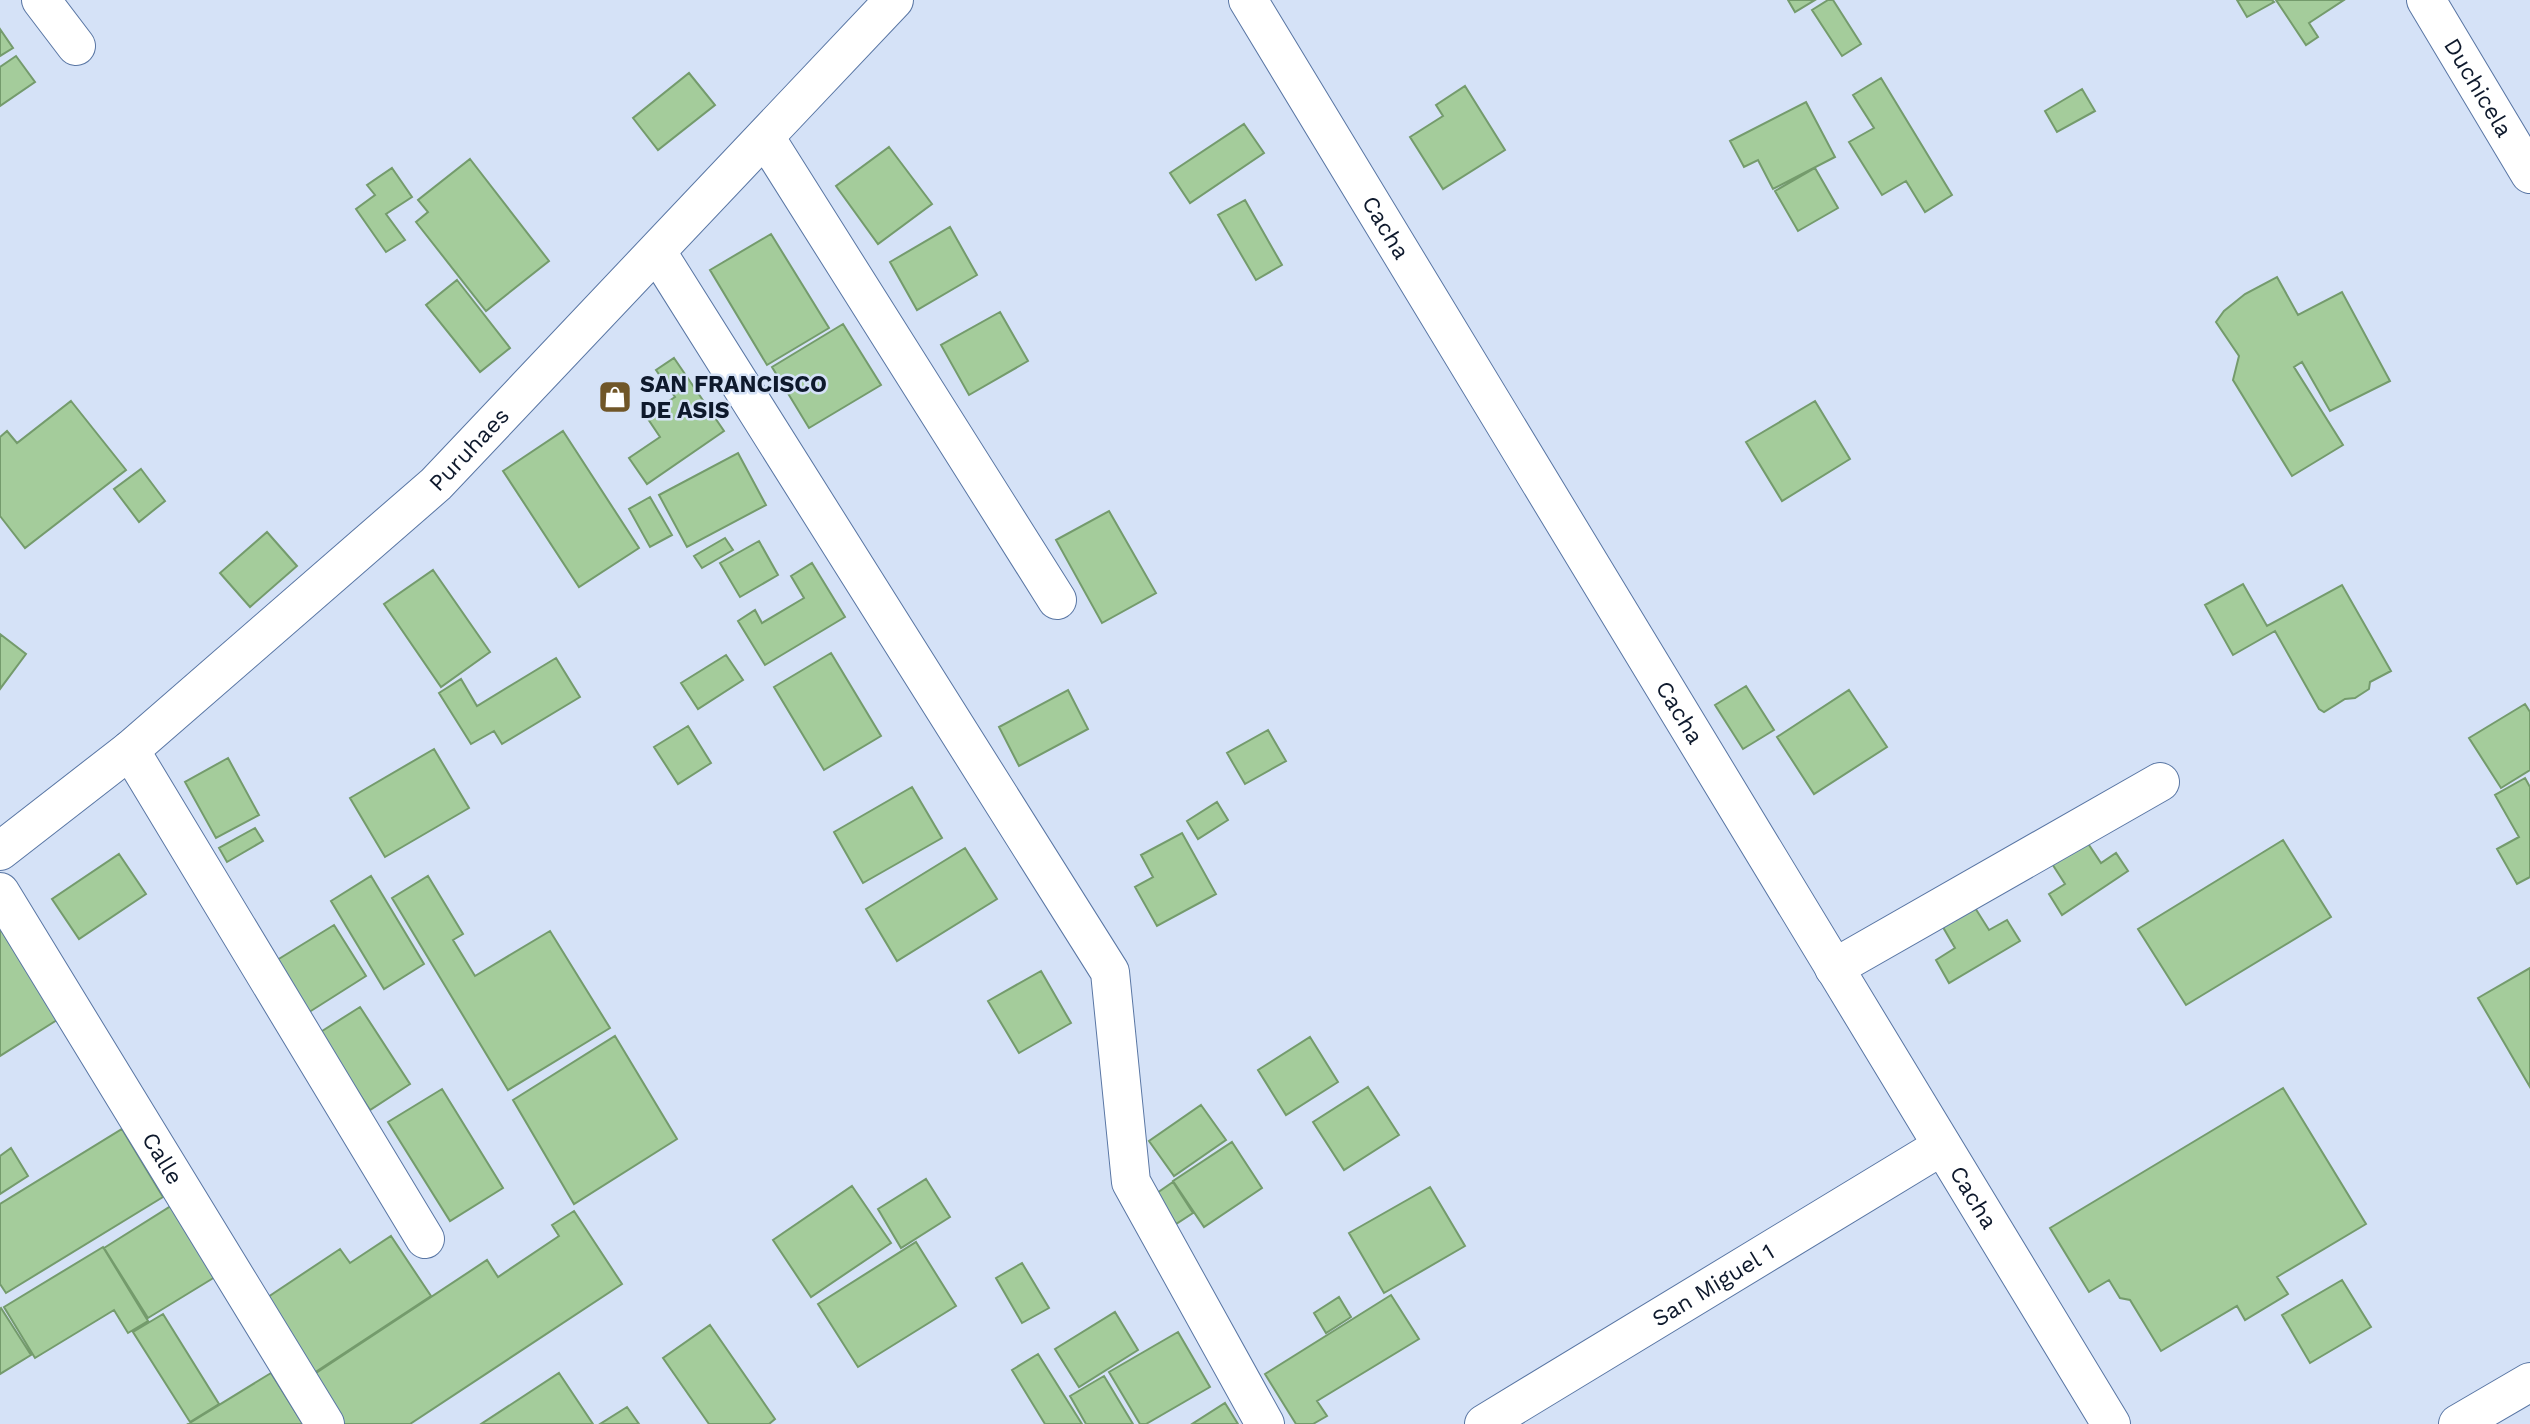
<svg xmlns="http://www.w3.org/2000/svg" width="2530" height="1424" font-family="'Work Sans',sans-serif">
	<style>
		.building { fill: #a4cc9b; stroke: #749b6c; stroke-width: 2 }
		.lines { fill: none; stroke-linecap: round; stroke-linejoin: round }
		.minor-casing { stroke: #5976a4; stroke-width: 40 }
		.minor { stroke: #fff; stroke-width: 38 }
		.labels { text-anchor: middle; stroke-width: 5; stroke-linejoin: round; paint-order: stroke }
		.street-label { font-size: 23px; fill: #0e192c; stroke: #d5e2f7 }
		.poi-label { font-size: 23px; font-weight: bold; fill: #0e192c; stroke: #d5e2f7; text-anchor: start }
	</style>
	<rect width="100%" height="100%" fill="#d5e2f7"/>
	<!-- building -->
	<path class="building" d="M1788 0H1815L1795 12Z
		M1828 0H1833L1861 44 1842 56 1812 10Z
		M2237 0H2272L2274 2 2247 17Z
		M2276 0H2344L2309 23 2318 37 2306 45Z
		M0 29 13 48 0 56Z
		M16 56 35 82 0 106V67Z
		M689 73 715 105 658 150 633 118Z
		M1881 78 1952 195 1925 212 1906 181 1882 195 1849 142 1874 128 1853 95Z
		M1465 86 1505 150 1443 189 1410 137 1443 116 1436 105Z
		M2082 89 2095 111 2057 132 2045 111Z
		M1806 102 1835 157 1773 189 1758 160 1744 167 1730 141Z
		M1244 124 1264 153 1190 203 1170 173Z
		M889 147 932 204 878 244 836 186Z
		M470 159 549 261 486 311 416 222 428 212 418 200Z
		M392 168 412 197 386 214 405 240 386 252 356 209 375 195 367 185Z
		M1815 168 1838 208 1798 231 1775 191Z
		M1245 200 1282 265 1256 280 1218 215Z
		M950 227 977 275 917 310 890 262Z
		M771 234 829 328 767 365 710 270Z
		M2277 277 2298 315 2342 292 2390 381 2330 411 2302 362 2294 367 2343 445 2292 476 2233 380 2239 356 2216 322 2224 311 2245 294Z
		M457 280 510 348 480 372 426 305Z
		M1000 312 1028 361 969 395 941 345Z
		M843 324 881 385 809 428 772 367Z
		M674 358 724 431 647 484 629 458 660 437 646 416 675 397 656 370Z
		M71 401 126 470 25 548 0 516V437L7 431 17 443Z
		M1815 401 1850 459 1782 501 1746 442Z
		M563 431 639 548 579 587 503 471Z
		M738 453 766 505 687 547 659 495Z
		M141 469 165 501 139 522 114 489Z
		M650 497 672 535 650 547 629 509Z
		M1109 511 1156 593 1102 623 1056 540Z
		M267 532 297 566 250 607 220 573Z
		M725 538 733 550 702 568 694 556Z
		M759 541 778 575 740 597 720 563Z
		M812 563 845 617 765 665 738 621 755 610 762 623 804 598 791 576Z
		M433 570 490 652 441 687 384 604Z
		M2243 584 2267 626 2342 585 2391 671 2370 682 2369 689 2355 698 2345 699 2324 712 2319 709 2275 631 2233 655 2205 605Z
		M0 634 26 654 0 689Z
		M831 653 881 736 824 770 774 687Z
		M726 655 743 680 698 709 681 683Z
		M556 658 580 697 502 744 494 731 471 744 439 693 461 679 477 706Z
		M1746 686 1774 730 1743 749 1715 705Z
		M1068 690 1088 729 1019 766 999 727Z
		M1849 690 1887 747 1814 794 1777 737Z
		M2525 704 2530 712V770L2501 788 2469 738Z
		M688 726 711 763 678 784 654 747Z
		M1268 730 1286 761 1245 784 1227 753Z
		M434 749 469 808 385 857 350 798Z
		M228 758 259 815 216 838 185 782Z
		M2525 778 2530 787V877L2517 884 2497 849 2519 837 2495 795Z
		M912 787 942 838 863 883 834 832Z
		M1217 802 1228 820 1198 839 1187 821Z
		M255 828 263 841 227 862 219 848Z
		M1182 833 1216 894 1157 926 1135 887 1153 877 1141 855Z
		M2083 836 2101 863 2116 853 2128 871 2062 915 2049 894 2065 884 2049 859Z
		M2283 840 2331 917 2186 1005 2138 929Z
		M965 848 997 899 897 961 866 909Z
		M119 854 146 894 79 939 52 899Z
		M371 876 424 964 384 989 331 901Z
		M428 876 463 934 453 940 475 976 550 931 610 1028 508 1090 392 898Z
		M1972 903 1989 930 2007 920 2020 941 1949 983 1936 960 1955 948 1940 922Z
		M334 925 366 976 303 1016 269 965Z
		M0 928 57 1020 0 1056Z
		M2530 968V1087L2478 998Z
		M1041 971 1071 1023 1019 1053 988 1001Z
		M360 1007 410 1084 370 1110 319 1033Z
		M615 1036 677 1139 574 1204 513 1100Z
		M1310 1037 1338 1082 1286 1115 1258 1070Z
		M1368 1087 1399 1135 1344 1170 1313 1122Z
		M2283 1088 2366 1224 2277 1277 2288 1294 2245 1320 2237 1306 2161 1351 2130 1300 2120 1298 2109 1280 2089 1292 2050 1228Z
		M442 1089 503 1188 450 1221 388 1122Z
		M1201 1105 1226 1140 1174 1176 1149 1141Z
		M122 1129 163 1197 6 1293 0 1284V1204Z
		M1232 1142 1262 1188 1204 1227 1173 1181Z
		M11 1148 28 1176 0 1194V1156Z
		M926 1179 950 1217 901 1248 878 1209Z
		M1173 1182 1193 1213 1176 1224 1157 1193Z
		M852 1186 891 1243 811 1297 773 1240Z
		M1430 1187 1465 1246 1384 1293 1349 1233Z
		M171 1206 215 1277 148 1318 104 1248Z
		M574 1211 622 1284 410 1424H337L307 1379 487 1260 498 1277 559 1236 552 1225Z
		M391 1236 431 1296 314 1373 265 1299 340 1249 350 1263Z
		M916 1242 956 1306 858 1367 818 1304Z
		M103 1247 148 1321 128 1333 114 1310 35 1358 4 1307Z
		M1022 1263 1049 1308 1022 1323 996 1278Z
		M2342 1280 2371 1327 2310 1363 2282 1315Z
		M1391 1295 1419 1339 1317 1401 1327 1416 1313 1424H1296L1265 1374Z
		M1339 1297 1351 1317 1326 1333 1314 1313Z
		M1 1308 31 1355 0 1374V1309Z
		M1115 1312 1138 1350 1079 1387 1055 1349Z
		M163 1314 219 1404 190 1422 133 1332Z
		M710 1325 775 1419 769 1424H709L663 1358Z
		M1178 1332 1210 1387 1146 1424H1140L1109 1372Z
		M1038 1354 1082 1424H1045L1012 1370Z
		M271 1373 303 1424H188Z
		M559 1373 593 1424H481Z
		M1104 1376 1133 1424H1086L1070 1396Z
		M1225 1403 1238 1424H1192Z
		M627 1407 639 1424H600Z"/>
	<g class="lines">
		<defs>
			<g id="minor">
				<path d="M41 0 76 46"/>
				<path id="s1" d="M1248 0 2111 1424"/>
				<path id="s2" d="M2426 0 2530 174"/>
				<path d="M765 137 1057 600"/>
				<path d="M657 252 1110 972 1131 1182 1265 1424"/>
				<path d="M130 750 425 1239"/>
				<path id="s3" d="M0 851 130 750 436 484 894 0"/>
				<path id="s4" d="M0 892 325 1424"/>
				<path d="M1834 968 2160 782"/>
				<path id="s5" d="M1484 1424 1942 1146"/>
				<path d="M2458 1424 2530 1382"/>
			</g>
		</defs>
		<!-- minor casing -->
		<use href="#minor" class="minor-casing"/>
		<!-- minor -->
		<use href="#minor" class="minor"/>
	</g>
	<!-- icons -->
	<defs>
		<symbol id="shop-square" viewBox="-11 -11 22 22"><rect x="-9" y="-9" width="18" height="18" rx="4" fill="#705628" stroke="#d5e2f7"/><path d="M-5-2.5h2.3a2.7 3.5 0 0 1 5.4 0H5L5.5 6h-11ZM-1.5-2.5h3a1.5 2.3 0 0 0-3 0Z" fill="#fff"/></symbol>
	</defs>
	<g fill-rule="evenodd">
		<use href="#shop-square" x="596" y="378" width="38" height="38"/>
	</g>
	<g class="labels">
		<!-- street labels -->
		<g class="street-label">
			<text dy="8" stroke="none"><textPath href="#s2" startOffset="102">Duchicela</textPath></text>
			<text dy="8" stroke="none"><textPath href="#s1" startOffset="266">Cacha</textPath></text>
			<text dy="8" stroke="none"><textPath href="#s3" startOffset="618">Puruhaes</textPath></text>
			<text dy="8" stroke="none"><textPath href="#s1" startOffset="833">Cacha</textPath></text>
			<text dy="8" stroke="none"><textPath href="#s4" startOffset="312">Calle</textPath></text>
			<text dy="8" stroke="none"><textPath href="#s1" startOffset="1400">Cacha</textPath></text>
			<text dy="8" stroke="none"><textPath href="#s5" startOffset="268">San Miguel 1</textPath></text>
		</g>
		<!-- poi labels -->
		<g class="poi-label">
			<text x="640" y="392">SAN FRANCISCO<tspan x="640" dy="26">DE ASIS</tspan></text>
		</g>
	</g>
</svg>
